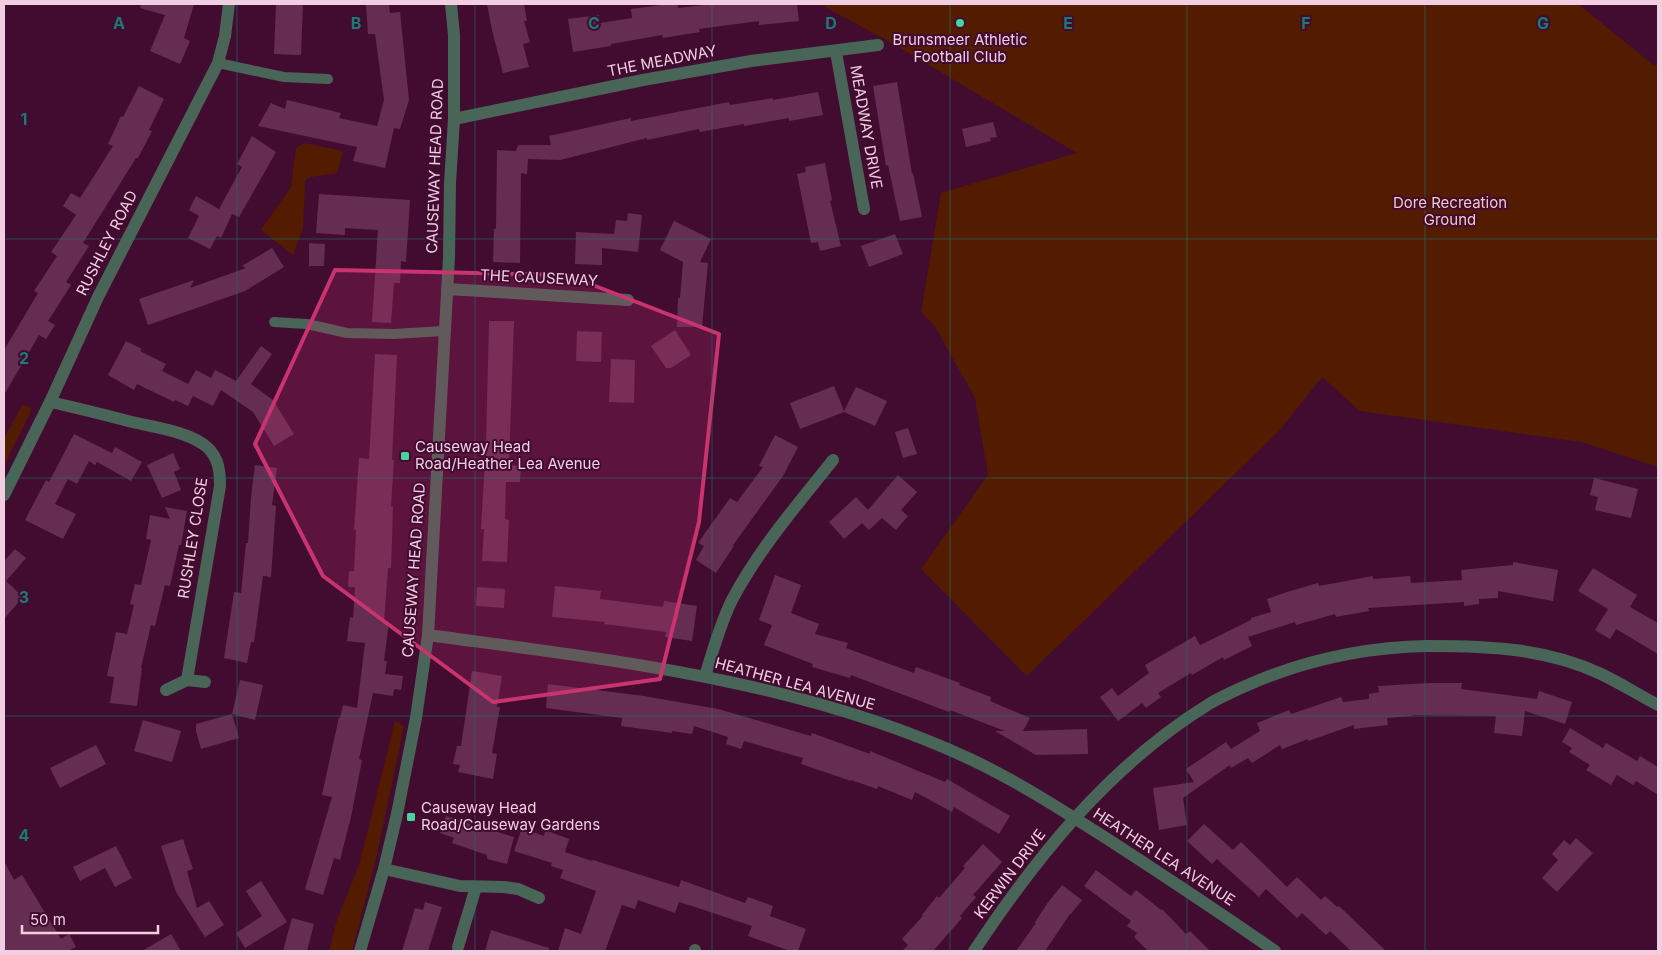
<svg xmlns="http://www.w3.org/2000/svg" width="1662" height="955" font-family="Inter,sans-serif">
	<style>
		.green { fill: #531c00 }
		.building { fill: #652d51 }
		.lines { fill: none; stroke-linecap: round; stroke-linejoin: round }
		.service { stroke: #486557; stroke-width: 10 }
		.minor { stroke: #486557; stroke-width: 12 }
		.tertiary { stroke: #486557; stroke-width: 12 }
		.marked { fill: #c9336f; fill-opacity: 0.2; stroke: #c9336f; stroke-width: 4; stroke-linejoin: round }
		.grid { fill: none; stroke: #1a7a74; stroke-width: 1; stroke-opacity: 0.55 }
		.poi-dot { fill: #46d49e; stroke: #420c31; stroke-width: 2 }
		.labels { text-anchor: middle; stroke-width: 4; stroke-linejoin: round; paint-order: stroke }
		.poi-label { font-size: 15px; fill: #f1cee1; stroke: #420c31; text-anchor: start }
		.street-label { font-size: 15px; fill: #f1cee1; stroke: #420c31 }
		.park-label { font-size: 15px; fill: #f3ccbc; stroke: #420c31 }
		.grid-label { font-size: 16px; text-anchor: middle; font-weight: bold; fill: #1a7a74; stroke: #420c31; stroke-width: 4; stroke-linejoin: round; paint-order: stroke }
	</style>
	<rect width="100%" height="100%" fill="#420c31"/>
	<!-- green -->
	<path class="green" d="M820 4H1578L1652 64 1658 66V467L1582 442 1360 411 1322 377 1279 431 1027 676 921 569 988 475 975 398 934 325 921 313 941 193 1077 153 897 46Z
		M304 143 343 151 337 173 311 177 305 180 303 228 293 255 261 230 291 187 296 148Z
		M23 404 32 409 4 466V438Z
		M395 721 404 726 376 859 352 951H329L337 920 359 865Z"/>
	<!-- building -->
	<path class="building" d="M141 4H194L184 38 190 41 180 64 150 51 165 15 140 8Z
		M276 4H303L301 55 274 54Z
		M376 4H389L390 13 400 12 409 100 400 129 394 128 385 168 353 161 357 147 258 126 271 103 285 109 287 100 341 113 339 118 377 126 384 100 375 34H368L366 5Z
		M487 4H524L527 21H524L530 42 523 44 529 67 503 73 492 30Z
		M669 4H678V8L713 4H797L799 21 759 25V21L699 29 700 32 663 38 662 35 611 44V46L573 52 568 19 599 15 600 23 632 18 631 9Z
		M897 82 912 174 913 173 922 217 900 221 888 165 886 166 873 86Z
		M139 86 164 99 149 130 152 131 138 158H136L83 243 89 246 66 282 71 285 48 321 55 325 46 339 39 335 4 395V350L38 293 34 291 57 256 51 252 76 215 63 206 71 193 80 198 113 146 108 144 121 116 123 117Z
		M818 92 823 115 789 121V118L744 126V124L700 132 699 129 647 140V138L560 160 528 159 527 174 521 173 520 263 493 262 494 229H496L497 150 516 151 518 145H551L549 136 631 118V121L729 102 730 105 773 98V100Z
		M993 122 997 137 990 138 991 141 966 147 962 129Z
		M252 136 276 152 239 217 232 214 221 238 217 236 210 249 188 238 199 216 189 210 196 196 219 209 242 167 237 164Z
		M825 163 832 200 830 201 841 246 820 251 818 242 811 243 797 174 806 172 805 167Z
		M319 194 410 200 406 262 401 261 400 283H394L391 323 372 322 378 230 345 228V235L316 233Z
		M628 213 642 215 638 252 602 248V265L575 264 576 232 614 234 616 220 627 221Z
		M674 221 711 239 700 262 708 263 702 327H677L678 298H680L683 262 660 250Z
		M895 234 903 254 869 267 861 246Z
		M309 243 325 244 324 266H309Z
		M272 248 284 267 245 291 148 325 139 299 194 280 190 288 246 268 242 266Z
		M489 321H514L509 465 521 466 520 482H506L505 519 509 520 507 562 482 561 484 529H481L486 443Z
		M675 330 691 355 671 368H666L651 346Z
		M577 331 602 332 601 362 576 361Z
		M126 341 142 349 140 351 166 364 162 371 188 384 196 370 211 378 215 370 236 381 261 346 272 354 251 384 273 400 294 434 274 446 253 412 221 390 213 406 193 396 188 406 175 400 174 402 137 384 134 390 108 375Z
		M375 354 397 355 392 460H394L391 507H393L392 540 391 568H388L384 622H389L384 661H387L385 674 403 676 401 690 394 689 393 696 373 693 359 759 362 760 351 817 340 860 334 858 323 895 305 889 332 797 322 795 339 717 340 718 343 705 357 708 365 643 347 641 350 617 353 618 355 587H348L349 571H354L356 530H354L359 458 369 459Z
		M611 359 635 360 634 403 609 402Z
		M834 386 844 411 856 387 887 401 875 426 844 412 800 429 790 403Z
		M908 428 917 454 903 458 895 432Z
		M74 434 112 453 115 447 142 462 131 481 97 462 95 465 89 461 77 484 68 479 55 504 76 514 63 539 25 520 46 480 49 482Z
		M775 435 798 447 783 476 733 545 734 546 716 573 696 560 704 546 698 543 730 498 737 502 763 467 759 466Z
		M173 453 180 469 174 472 181 490 162 498 147 465Z
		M255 465 277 468 272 505 276 506 271 577 263 576 254 642H251L247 663 224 658 234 592 241 593 246 543H248L251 497Z
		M898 475 917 492 901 510 908 516 896 530 882 518 869 530 862 523 844 539 829 522 856 497 868 510Z
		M1594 478 1638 489 1631 518 1595 510 1598 497 1590 495Z
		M165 507 187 511 181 545H179L170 586 165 585 155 626 151 625 141 668H142L137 706 110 703 114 677 107 676 116 632 127 634 134 605 130 604 135 584 141 585 151 540 146 539 150 515 170 519Z
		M15 549 26 558 6 581 23 597 4 619V561Z
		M1513 562 1558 570 1553 601 1498 591V598L1479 599V604L1464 606V602L1368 608 1369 611 1336 617 1335 614 1296 625 1295 622 1248 637 1252 646 1224 660 1223 657 1192 675 1191 673 1158 693 1161 697 1146 708 1142 703 1118 721 1100 697 1112 688 1118 696 1149 673 1145 665 1195 636 1200 645 1251 620V618L1271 612 1267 599 1287 592 1318 583 1319 586 1373 576V579L1410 576 1411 583 1462 580 1461 570 1513 565Z
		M1593 568 1637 595 1630 607 1658 623V654L1616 629 1610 639 1595 630 1608 609 1578 591Z
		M775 575 801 585 791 613 819 624 815 634 848 643 846 648 914 673 916 667 960 683 959 685 991 697 990 701 1030 718 1023 731 1087 729 1088 754 1036 755 995 731H1005L950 710 949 712 851 675 850 678 812 667 813 664 764 645 772 625 759 620Z
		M555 586 601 591 600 599 663 607 664 601 697 606 692 641 665 637 666 632 604 624 605 622 552 617Z
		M477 587 505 589 504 608 476 606Z
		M472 671 502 676 497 707H500L492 753 497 754 493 779 458 772 460 765 453 764 457 746H461Z
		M240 680 263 685 255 720 232 714 239 738 201 749 196 731V724L232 714Z
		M1430 683H1462L1461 689 1537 699 1539 691 1572 702 1565 724 1525 711 1522 736 1494 733 1496 716 1412 715 1413 716 1387 718 1388 725 1354 729V725L1308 741V739L1282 749 1280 745 1252 763 1248 758 1231 768 1230 765 1183 798 1187 825 1159 830 1153 788 1194 782 1186 769 1226 742 1231 749 1260 731 1257 723 1289 710 1291 714 1341 697 1343 702 1369 699V694L1379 692 1378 686Z
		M548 684 644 696 718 709 811 736 812 733 870 754V751L945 782 947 779 1010 816 999 834 954 807 952 812 915 792 912 800 878 786 877 789 851 780V781L801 764 803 758 744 741 741 749 726 744 728 737 694 726 692 734 672 731V733L621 726 622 718 546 708Z
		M143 720 181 731 172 762 134 751Z
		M1570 728 1603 748 1606 743 1637 761 1640 756 1658 767V795L1636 781 1633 785 1617 775 1611 785 1586 770 1590 765 1569 752 1572 748 1562 742Z
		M96 745 106 764 60 788 50 768Z
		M446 816 494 832V831L514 837 507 864 487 859V855L452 843 454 838 440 833Z
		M1204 824 1233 850 1241 842 1287 887 1297 877 1321 900 1325 896 1337 907 1339 906 1386 951H1351L1330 931 1326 935 1302 913 1297 918 1266 889 1259 897 1217 859 1212 864 1187 841Z
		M522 828 544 836 545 830 569 839 565 852 592 861 593 860 679 887 681 880 745 903 748 897 773 906 770 916 806 929 798 951H790L748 936 752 926 698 908 679 902 675 913 638 900 635 909 622 905 605 951H558L565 928 581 934 596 891 560 878 563 870 551 866 552 863 514 851Z
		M1576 838 1593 853 1557 892 1542 878 1558 860 1552 854 1564 840 1570 845Z
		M183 839 193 869 187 871 197 908 209 901 224 925 205 937 176 892 161 846Z
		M983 844 1002 862 973 895 976 897 960 916 962 918 933 951H902L908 945 902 939 923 916 922 915 937 896 939 898 965 868 963 866Z
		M116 846 132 878 115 887 105 868 80 881 73 867Z
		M4 861 14 880 22 875 61 939 69 934 76 947 68 951H4Z
		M1096 870 1131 896 1136 890 1161 910 1162 909 1186 934 1190 931 1210 951H1148L1134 937 1137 933 1127 926 1131 921 1084 886Z
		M261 881 287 922 245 948 236 933 262 916 246 891Z
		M1062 885 1082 900 1071 914H1070L1045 951H1016L1036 923 1035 922 1049 901Z
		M425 902 442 907 428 951H402L415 908 423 910Z
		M292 918 314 924 307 951H283Z
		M491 930 549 948V951H485Z
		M171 934 181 951H142Z"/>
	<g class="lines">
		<!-- service -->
		<path class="service" d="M218 63 284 77 328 79
			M274 322 307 324 347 333 394 334 444 331"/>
		<!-- minor -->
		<path class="minor" d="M836 52 864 209
			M454 119 643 80 751 61 878 45
			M447 289 628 300
			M50 402C78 408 105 415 132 422 154 427 191 432 208 448 219 459 220 472 220 486L187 680 205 682
			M428 635C612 660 800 680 970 759 1017 781 1062 810 1106 838 1163 875 1219 912 1275 951
			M705 676C713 651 720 624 732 600 759 549 797 505 833 460
			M166 690 187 680
			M384 869 460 886 504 887 518 889 539 898
			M458 947 476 887
			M695 951V950
			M974 951C1037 856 1110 765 1209 704 1224 695 1241 688 1257 681 1313 658 1368 647 1428 646 1487 646 1547 648 1601 674 1620 683 1639 695 1658 705"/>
		<!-- tertiary -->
		<path class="tertiary" d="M4 495 50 402 98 297 218 63 225 36 229 4
			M360 951 384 869 397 814 416 718 428 635 449 257 450 183 454 119V35L451 4"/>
	</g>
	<!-- marked area -->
	<path class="marked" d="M335 270 567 275 719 334 699 522 660 679 493 702 323 576 255 444Z"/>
	<!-- grid -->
	<path class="grid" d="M237 4V951M475 4V951M712 4V951M950 4V951M1187 4V951M1425 4V951M4 239H1658M4 478H1658M4 716H1658"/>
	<!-- markers -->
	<g class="poi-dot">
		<circle cx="960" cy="23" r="5"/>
		<rect x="400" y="451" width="10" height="10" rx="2.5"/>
		<rect x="406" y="812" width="10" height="10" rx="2.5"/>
	</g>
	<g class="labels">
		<!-- poi labels -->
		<g class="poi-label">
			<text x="960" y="45" text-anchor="middle">Brunsmeer Athletic<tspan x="960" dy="17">Football Club</tspan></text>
			<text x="415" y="452">Causeway Head<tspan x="415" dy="17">Road/Heather Lea Avenue</tspan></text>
			<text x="421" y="813">Causeway Head<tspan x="421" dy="17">Road/Causeway Gardens</tspan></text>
		</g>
		<!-- street labels -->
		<g class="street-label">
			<text transform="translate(662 61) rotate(-11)" y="5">THE MEADWAY</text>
			<text transform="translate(866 127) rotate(80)" y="5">MEADWAY DRIVE</text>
			<text transform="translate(435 166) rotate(-88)" y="5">CAUSEWAY HEAD ROAD</text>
			<text transform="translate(107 243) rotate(-63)" y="5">RUSHLEY ROAD</text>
			<text transform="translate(539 278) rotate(3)" y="5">THE CAUSEWAY</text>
			<text transform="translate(193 538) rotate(-81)" y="5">RUSHLEY CLOSE</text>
			<text transform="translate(414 570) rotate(-86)" y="5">CAUSEWAY HEAD ROAD</text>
			<text transform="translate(795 684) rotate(15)" y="5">HEATHER LEA AVENUE</text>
			<text transform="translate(1164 857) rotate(33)" y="5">HEATHER LEA AVENUE</text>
			<text transform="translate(1010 874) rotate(-53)" y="5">KERWIN DRIVE</text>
		</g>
		<!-- park labels -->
		<g class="park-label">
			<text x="1450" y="208">Dore Recreation<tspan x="1450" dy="17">Ground</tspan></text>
		</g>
	</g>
	<g class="grid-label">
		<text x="119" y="29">A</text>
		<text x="356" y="29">B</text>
		<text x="594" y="29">C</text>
		<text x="831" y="29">D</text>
		<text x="1068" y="29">E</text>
		<text x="1306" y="29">F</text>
		<text x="1543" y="29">G</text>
		<text x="24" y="125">1</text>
		<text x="24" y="364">2</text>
		<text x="24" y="603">3</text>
		<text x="24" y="841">4</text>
	</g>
	<!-- border -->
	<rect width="1662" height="955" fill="none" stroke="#f1cee1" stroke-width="10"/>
	<!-- scale -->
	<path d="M22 925v8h136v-8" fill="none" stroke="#f1cee1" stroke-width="2.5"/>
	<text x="30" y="925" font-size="15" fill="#f1cee1" stroke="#420c31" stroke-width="4" paint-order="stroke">50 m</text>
</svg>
